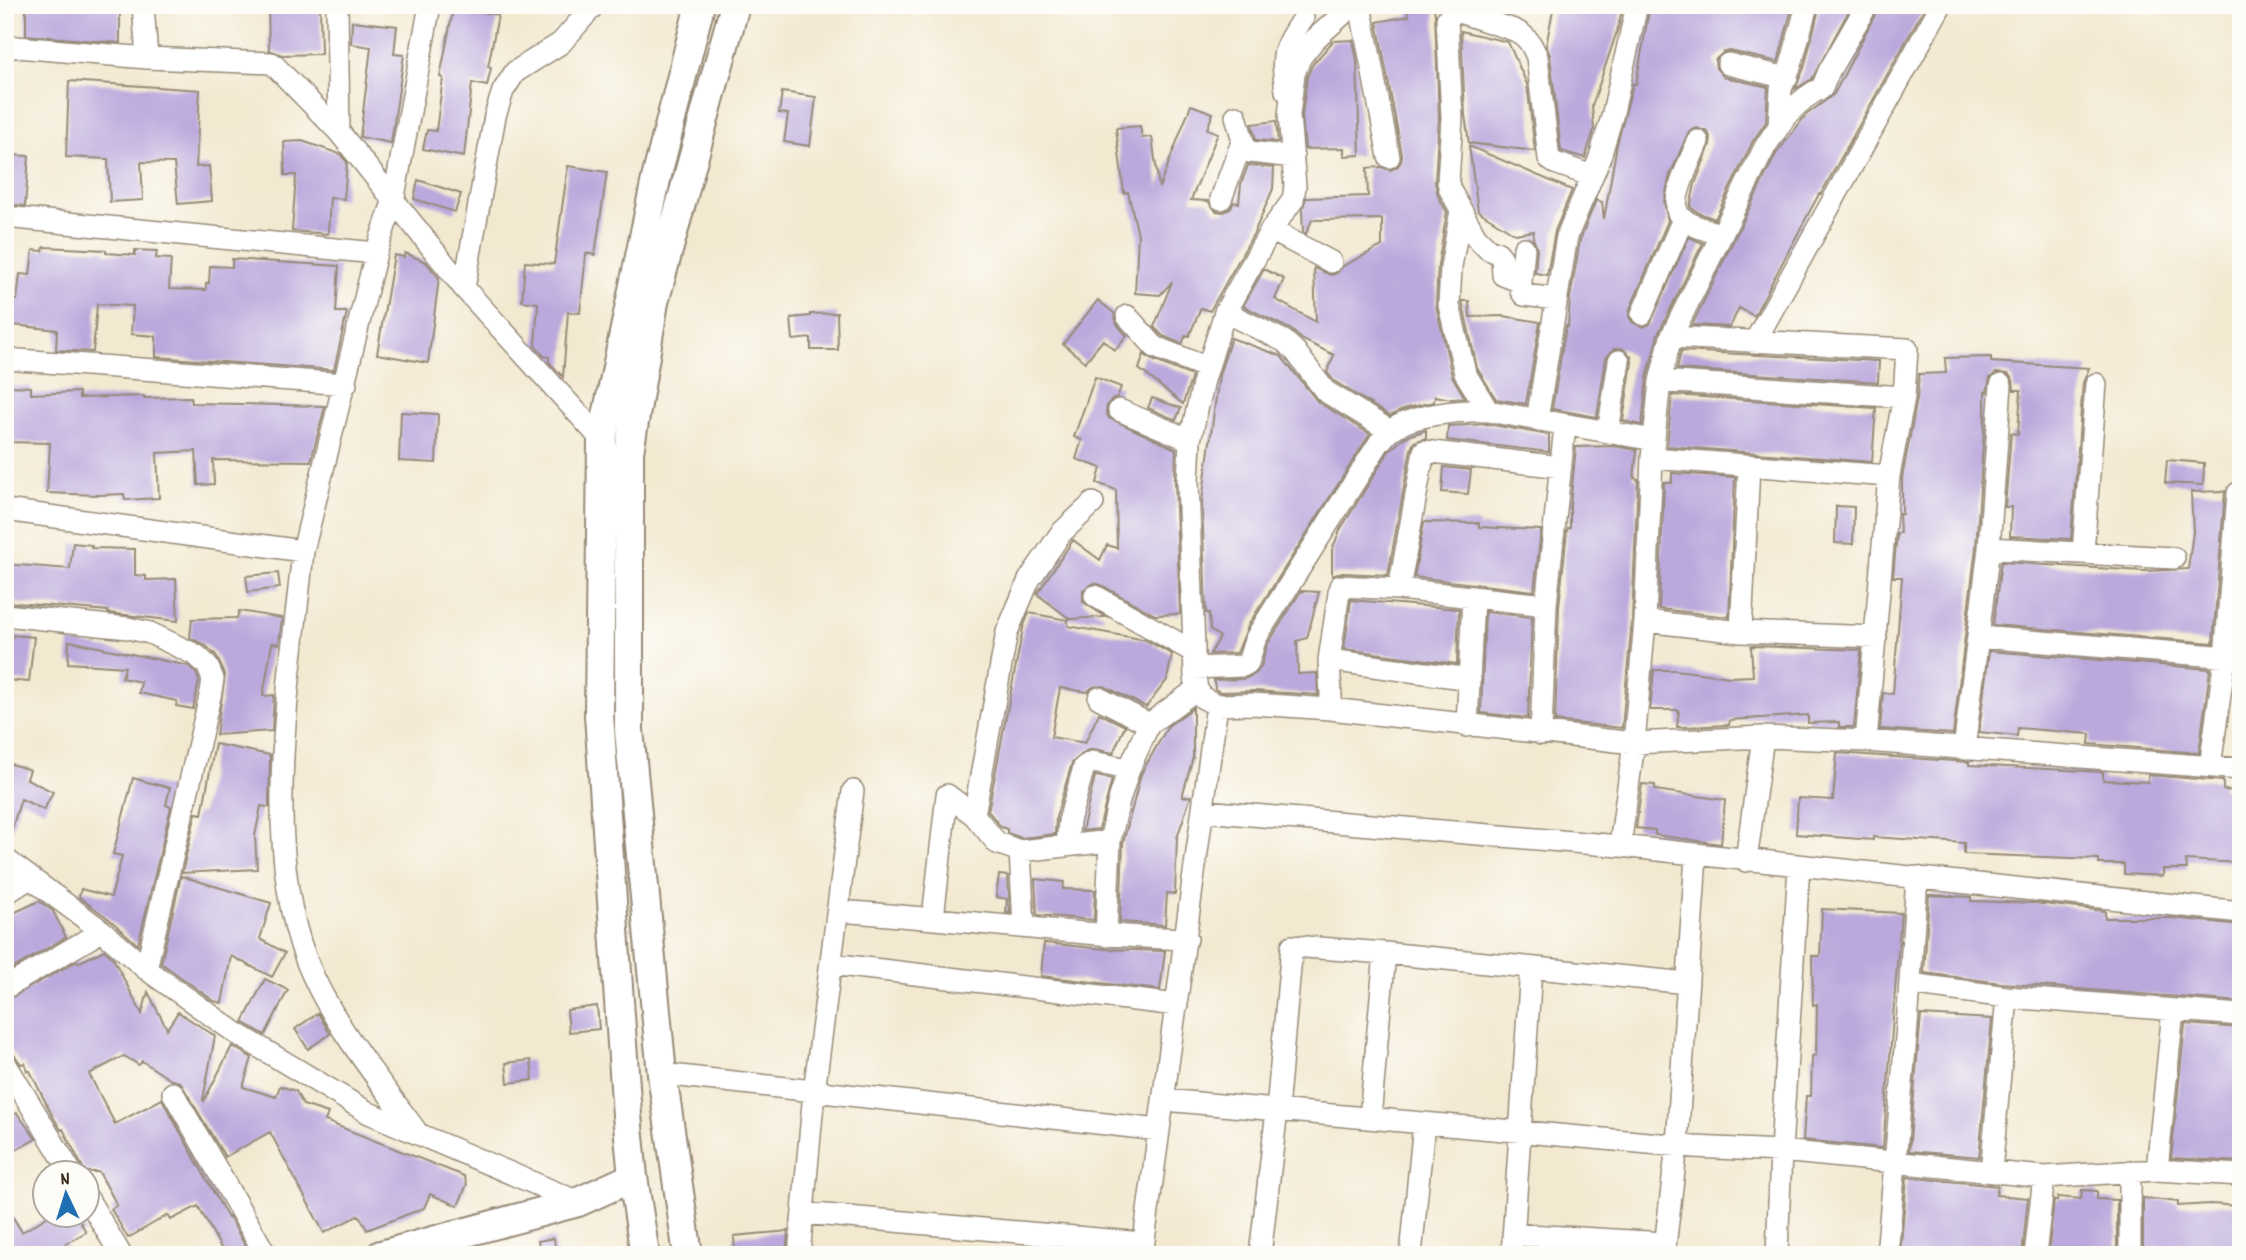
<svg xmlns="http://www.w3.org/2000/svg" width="2246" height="1260" font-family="Dekko,sans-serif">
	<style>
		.building { fill: #bba9dd }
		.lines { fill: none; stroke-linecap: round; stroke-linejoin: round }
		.street-casing { stroke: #978a78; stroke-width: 24 }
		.secondary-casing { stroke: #978a78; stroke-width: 32 }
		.street { stroke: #fff; stroke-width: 21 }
		.secondary { stroke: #fff; stroke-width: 28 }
	</style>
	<rect width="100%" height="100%" fill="#fdfcf7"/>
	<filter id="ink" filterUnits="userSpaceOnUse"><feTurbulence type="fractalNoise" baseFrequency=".0143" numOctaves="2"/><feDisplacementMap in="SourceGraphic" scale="14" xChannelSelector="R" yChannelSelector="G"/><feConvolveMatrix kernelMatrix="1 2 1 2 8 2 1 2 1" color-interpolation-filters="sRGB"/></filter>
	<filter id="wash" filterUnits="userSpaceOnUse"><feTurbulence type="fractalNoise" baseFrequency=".00686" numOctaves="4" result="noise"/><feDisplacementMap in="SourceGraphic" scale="28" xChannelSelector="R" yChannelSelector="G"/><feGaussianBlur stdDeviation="1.57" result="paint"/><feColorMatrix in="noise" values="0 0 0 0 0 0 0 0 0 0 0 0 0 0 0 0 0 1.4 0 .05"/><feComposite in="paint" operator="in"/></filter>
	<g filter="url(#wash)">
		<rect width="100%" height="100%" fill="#f3e9d1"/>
		<g id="blocks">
			<!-- building -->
			<path class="building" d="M26 5H120V43L26 35Z
				M268 5H320L321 54 282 55 269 50Z
				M454 5H478L477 11 498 15 488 67 491 68 487 86 472 83 464 157 423 149 427 130 436 131 443 78 440 77Z
				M1406 5H1433L1435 14 1439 118 1435 182 1438 196 1447 212 1438 265 1436 305 1452 376 1465 398 1451 399 1435 396 1434 402 1407 408 1390 416 1334 381 1327 372 1334 355 1303 340 1290 329 1243 306 1264 269 1284 279 1275 299 1316 322 1314 268 1331 275 1337 273 1343 266 1382 246V219L1312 220 1306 234 1303 232 1302 210 1306 198 1368 196 1367 168 1381 167 1391 170 1397 167 1401 162 1402 155 1377 22 1409 16Z
				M1554 5H1623L1618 28 1592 106 1594 130 1585 158 1561 151 1550 55 1546 46Z
				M1650 5H1793L1778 62 1730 51 1724 52 1715 60 1716 68 1724 77 1768 87 1766 122 1753 141 1715 219 1699 213 1690 207 1695 184 1710 145 1711 139 1708 132 1697 128 1689 131 1670 175 1664 201 1668 221 1630 309 1629 316 1632 322 1643 327 1650 324 1689 237 1703 243 1658 334 1647 378 1642 425 1623 421 1632 362 1631 356 1622 348 1614 349 1606 358 1597 417 1552 409 1566 326 1568 327 1570 298 1580 240 1596 200 1602 202 1604 219 1617 144 1633 84H1636Z
				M1820 5H1852L1812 79 1795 89 1804 68Z
				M1880 5H1926L1821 194H1819L1754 316 1739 308 1730 327 1692 325 1776 154 1806 115 1834 94Z
				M352 21 397 26 394 54 404 55 391 143 360 137 371 47 351 44Z
				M1461 31 1508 42 1527 84 1535 151 1469 143 1465 115Z
				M1353 40 1357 60 1360 155 1344 156V148L1305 149 1302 115 1307 77 1312 65 1333 41Z
				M69 81 200 90 196 167 209 166 212 201 178 204 174 163 141 162 143 200 110 202 108 159 66 157Z
				M782 92 816 97 810 146 784 142 788 114 779 113Z
				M1191 105 1213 113 1207 129 1218 133 1191 200 1208 201 1216 211 1224 212 1230 209 1234 202 1239 203 1241 184 1248 165 1274 168 1273 189 1254 233 1210 311 1201 308 1189 336 1186 335 1182 344 1163 336 1154 327 1172 282 1160 295 1135 293 1138 235 1128 192 1124 193 1116 128 1140 126 1142 138 1152 137 1159 188Z
				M1276 121 1278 142 1256 140 1252 124Z
				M302 141 340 154 347 162 344 199 330 198 328 234 292 231 296 175H285L284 142Z
				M1469 146 1572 190 1555 231 1547 275 1535 273 1537 249 1533 238 1534 231 1515 234 1478 211Z
				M5 155 29 156 25 206 5 204Z
				M568 166 607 172 595 255 586 253 580 313 568 312 563 377 549 362V357L544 356 535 346 538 303 522 301 525 262 554 264Z
				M418 180 461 194 455 212 414 199Z
				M44 247 106 250V253L135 255V250L157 251 156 258 171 259 169 289 206 290V283H209L210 266 232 267V259L339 266 336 312H347L334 370 156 357V336L131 334 133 306 97 304 93 352 56 350 57 330 5 324V299L17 300 20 274 30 275 33 250 43 251Z
				M405 253 426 262 439 278 428 363 377 354 394 255 404 257Z
				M1098 300 1114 313 1117 324 1127 336 1115 350 1103 340 1085 362 1063 344Z
				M1462 301H1469L1470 317 1503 316 1540 322 1526 404 1496 399 1477 368Z
				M837 313 838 350H811V338L793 340 791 318 810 316V314Z
				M1231 338 1281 356 1318 402 1370 434 1249 624 1237 653 1210 654 1220 637 1210 630 1209 613H1206L1202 501 1219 375Z
				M1681 351 1879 361 1878 382 1677 369Z
				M1144 354 1150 359 1192 376 1183 404 1139 369Z
				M1991 357V362L2089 368 2083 383 2071 539 2010 536 2011 507H2005L2011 433 2018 434 2021 390H2014L2013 380 2008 374 1996 373 1990 378 1987 392H1985V417L1976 547 1953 734 1880 729 1883 693 1893 694 1902 577H1893L1897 533H1900L1899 514H1902V478L1917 399 1919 374 1946 373 1945 358Z
				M1095 377 1121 387 1117 397 1111 400 1107 406 1106 412 1109 418 1176 449 1175 481 1180 614 1155 615 1101 585 1094 583 1083 590V602L1106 617 1070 619 1037 594 1073 540 1100 560 1107 545 1117 548 1116 490 1097 483 1101 468 1076 459 1082 440 1074 437Z
				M9 386 31 387V394L79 392V398L144 396V398L191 397 192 403 325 406 311 461 213 460 214 484 198 485 196 451 157 453 159 498 125 500 124 494 99 495 47 493 50 443 5 442Z
				M1672 395 1876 408 1872 462 1667 446Z
				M1152 398 1181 408 1176 420 1148 408Z
				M401 412 438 414 436 463 399 461Z
				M1487 424 1549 435V452L1447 440 1448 426Z
				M1426 430V438L1414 442 1411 449 1388 575 1341 573 1332 576V550L1340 530 1389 451 1405 437Z
				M1614 446 1637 450 1634 478 1638 479 1632 620 1622 728 1555 721 1559 606 1567 531 1568 528H1570V507L1576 447Z
				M2167 460 2204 463 2203 485 2165 483Z
				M1444 467 1471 470 1468 494 1442 492Z
				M1672 473 1735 477 1729 617 1659 609 1664 482 1672 483Z
				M2225 491 2213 643 1993 625 2001 562 2144 571 2188 569 2193 532 2191 492Z
				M1836 506 1854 507 1853 544 1835 543Z
				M1424 522 1479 523V527L1541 530 1534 591 1414 577Z
				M73 543 92 545 91 548 135 549V575L146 576V580L176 579 178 621 108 613V611L5 602V564L70 569Z
				M278 573 280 588 248 592 246 576Z
				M1301 591 1319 592 1307 638 1297 641 1298 674 1317 673 1318 695 1254 691 1220 692 1215 689 1214 680 1244 679 1255 674 1261 667 1267 645Z
				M1351 600 1459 609 1457 664 1344 649Z
				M239 611 282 618 279 644 272 643 263 696 274 695 272 731 216 735 225 675 216 655 205 645 190 638 192 619 237 618Z
				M1485 612 1532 617 1528 718 1481 713Z
				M1029 613 1068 620V626L1146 640 1172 654 1167 680 1146 707 1104 686 1093 687 1087 692 1060 688 1051 737 1085 743 1099 713 1125 726 1113 753 1094 749 1086 751 1072 763 1056 817 1055 834 1022 838 1007 833V829L1001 827 988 811 1023 628Z
				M12 635 34 637 29 682 6 680Z
				M69 641 189 666 196 673 199 681 193 709 176 706 177 701 139 693 141 682 122 678 125 667 68 663Z
				M1751 646 1861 650 1854 727H1839V722L1808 723V715L1730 720 1729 725 1685 727H1677L1679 710H1650L1654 670H1676L1730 677 1753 676Z
				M1989 651 2210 669 2199 753 2089 744 2090 734 2018 728 2017 736 1979 732Z
				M1193 708V757L1182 797 1191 796 1177 838 1175 894 1167 893 1165 925 1120 922 1123 843 1141 774 1168 726Z
				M215 744 270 755 269 807 261 806 255 836 257 869 182 873 196 813 202 814Z
				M1837 753 1969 762V765L2103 772V780L2148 782V775L2223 781V790L2241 791V863L2186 860 2187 869H2163V876L2124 874V864H2099V859L1964 854V843L1873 837V840L1796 834 1798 798 1833 800Z
				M5 762 30 770 27 779 53 792 44 810 21 799 9 838H5Z
				M1095 776 1112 779 1099 829 1082 831Z
				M133 778 170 788 166 805 171 807 138 945 109 919 79 897 81 889 111 897 122 856 113 854Z
				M1642 784 1655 785V790L1725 800 1721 844 1655 835V830L1636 828Z
				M999 875 1008 876 1010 913H1006L1007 899 996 897Z
				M181 876 271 903 260 939 285 953 272 977 231 956 222 1003 214 1001 161 963Z
				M1035 879 1064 882 1063 889 1095 890 1094 920 1037 915Z
				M1929 895 1971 897V901L2035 903 2105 911V918H2172L2241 925V1002L2001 983 1924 973Z
				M39 901 53 911 66 937 5 973V917Z
				M1822 909 1901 913 1883 1148 1803 1140 1806 1096H1811L1812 1056 1816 1055 1817 1004 1813 1005 1812 956H1820Z
				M1044 943 1105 949 1165 951 1160 990 1041 976Z
				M104 950 113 958 142 1014 148 992 167 1029 178 1012 215 1036 203 1100 204 1101 232 1046 252 1058 243 1087 276 1097 280 1086 296 1091 303 1105 328 1113 325 1121 464 1176 467 1184 458 1206 430 1194 424 1208 367 1230 359 1215 324 1233 270 1132 225 1157 180 1082 171 1080 142 1061 139 1065 124 1056 89 1074 115 1124 162 1099 228 1218 229 1217 249 1252 244 1255H225L198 1206 171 1220 168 1215 128 1238 111 1209 117 1205 99 1172H85L63 1129 61 1130 52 1115 30 1071H27L25 1063 21 1064 12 1052 6 1050 5 1046V1001L77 961 78 963Z
				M265 979 288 990 265 1035 243 1022Z
				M597 1006 599 1029 569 1032 567 1010Z
				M318 1013 330 1034 308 1049 295 1029Z
				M1921 1015 1992 1019 1979 1157 1909 1151Z
				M2185 1024 2241 1028V1162L2171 1158Z
				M531 1060 533 1080 508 1083 506 1063Z
				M17 1113 36 1139 5 1156V1120Z
				M1907 1177 1998 1186 1996 1195 2028 1198 2022 1255 1900 1254Z
				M2082 1190 2097 1191V1199L2117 1200V1255H2048L2054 1201H2057L2058 1197 2081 1199Z
				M2143 1198 2178 1202V1206L2210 1204 2241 1206V1255H2143Z
				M5 1204 22 1232 52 1214H76L86 1232 65 1244 68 1249 59 1255H5Z
				M788 1231 786 1255H735L734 1236Z
				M554 1238 556 1255H540L538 1241Z"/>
		</g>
	</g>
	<g filter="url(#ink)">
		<use href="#blocks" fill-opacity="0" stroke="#978a78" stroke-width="2"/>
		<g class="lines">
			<defs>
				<path id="street" d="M143 5 147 58
					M337 5 339 132
					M1353 5 1315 39 1300 58 1294 74 1289 115 1295 186 1293 200 1271 230 1225 312 1204 380 1190 440 1188 481 1195 677 1197 689 1203 698 1217 705 1253 704 1330 709 1634 743 1763 737 1866 741 2241 769
					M1360 5 1389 157
					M1453 10 1514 30C1527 36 1531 43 1537 57L1549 159 1555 163 1592 176
					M1447 19 1452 118 1448 182 1450 190 1476 237 1488 249 1498 253 1502 258 1503 275 1521 282V291L1524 295 1556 299
					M5 46 147 58 272 63 339 132 464 288 602 440
					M1728 64 1787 78
					M1286 91C1281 53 1282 50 1303 18
					M1236 116 1245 148 1250 152 1293 157
					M1779 126 1781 89 1791 65 1807 5
					M1698 141C1692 157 1668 203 1680 216 1689 226 1709 230 1721 235
					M1221 199 1242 142
					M1461 210 1451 267 1449 305 1465 373 1488 411
					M5 217 376 253
					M1271 230 1331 262
					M1521 282 1524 248
					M464 288 495 116 503 91 515 72 561 43 594 5
					M1225 312 1284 341 1295 351 1325 391 1390 431
					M1642 314 1683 219
					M1127 316 1155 347 1208 368
					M1671 337 1907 349 1904 397 1889 476 1866 741
					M1754 343 1941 5
					M5 359 346 384
					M1660 381 1904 397
					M1119 410 1190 440
					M1537 420 1567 236 1599 160 1612 117 1637 5
					M1608 432 1619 361
					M1652 458 1889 476
					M5 510 303 551 376 253 393 202 430 5
					M1989 548 2174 558
					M303 551C291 675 260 844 307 962 332 1024 377 1077 416 1131
					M2083 552 2096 384
					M1399 589 1424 451 1561 467
					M1095 596 1194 652
					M5 615 128 628 150 633 196 655 207 665 213 679 211 692 146 969
					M1645 621 1741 632 1876 637
					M1741 632 1749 466
					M1980 637 2241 658
					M1329 660 1340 586 1399 589 1546 605
					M1195 668 1243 666 1248 663 1255 640 1260 631 1379 443C1382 440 1386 434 1390 431 1411 414 1462 410 1488 411L1654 440
					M1099 698 1149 724
					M1330 709 1331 695 1329 660 1470 679
					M1467 726 1473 597
					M1541 734 1546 605 1565 426
					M1964 749 1989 548 2001 385
					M2210 767 2225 658 2238 493
					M1204 811 1620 846 2241 912
					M974 815 1007 632 1029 580 1061 533 1093 503
					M1067 846 1069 821 1084 767 1092 762 1129 769
					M1620 846 1634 743 1645 621 1652 458 1660 381 1671 337 1765 147C1780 124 1796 99 1822 88L1829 71 1867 5
					M1020 851 1024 927
					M5 859 102 931 146 969 236 1033 369 1113 578 1202
					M1746 861 1763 737
					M5 894 30 878
					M839 911C955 919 1071 935 1187 939
					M933 918 947 795 974 815 997 843 1020 851 1110 841
					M1106 936 1110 841 1119 800 1129 769 1149 724 1197 689
					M831 964 1177 1005
					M1910 984 2007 997 2241 1015
					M5 988 102 931
					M5 1063 71 1172
					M662 1074 1159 1130
					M173 1093 266 1255
					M1164 1100 1694 1147 1781 1151 2044 1177 2157 1170 2241 1175
					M1370 1118 1385 953
					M2157 1170 2173 1010
					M2130 1171V1255
					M1991 1172 2007 997
					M88 1199 121 1255
					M803 1213 1143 1243
					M1513 1234 1665 1243
					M799 1255 814 1092 853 791
					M1142 1255 1217 705
					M1260 1255 1277 1110 1292 946 1385 953 1688 983
					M1411 1255 1424 1123
					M1512 1255 1531 968
					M1664 1255 1677 1145 1696 856
					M1777 1255 1781 1151 1799 866
					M1887 1255 1907 1026 1917 877
					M2035 1255 2044 1177"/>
				<path id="secondary" d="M381 1255 578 1202 633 1177
					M645 1255 633 1177 627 1115 599 715 602 440 656 179 700 5
					M688 1255 662 1074 629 730V452L654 302 735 5"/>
			</defs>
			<!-- street casing -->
			<use href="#street" class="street-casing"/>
			<!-- secondary casing -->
			<use href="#secondary" class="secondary-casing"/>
			<!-- street -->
			<use href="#street" class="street"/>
			<!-- secondary -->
			<use href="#secondary" class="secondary"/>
		</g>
	</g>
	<!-- margin -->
	<rect width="2246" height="1260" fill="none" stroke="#fdfcf7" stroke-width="28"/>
	<!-- north arrow -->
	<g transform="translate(66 1194) rotate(356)"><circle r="33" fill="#fdfcf7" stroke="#afa8a0" stroke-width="2"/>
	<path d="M0-5L12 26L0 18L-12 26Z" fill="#1f6fb2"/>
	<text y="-10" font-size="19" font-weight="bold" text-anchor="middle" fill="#3b2a1e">N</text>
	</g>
</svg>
